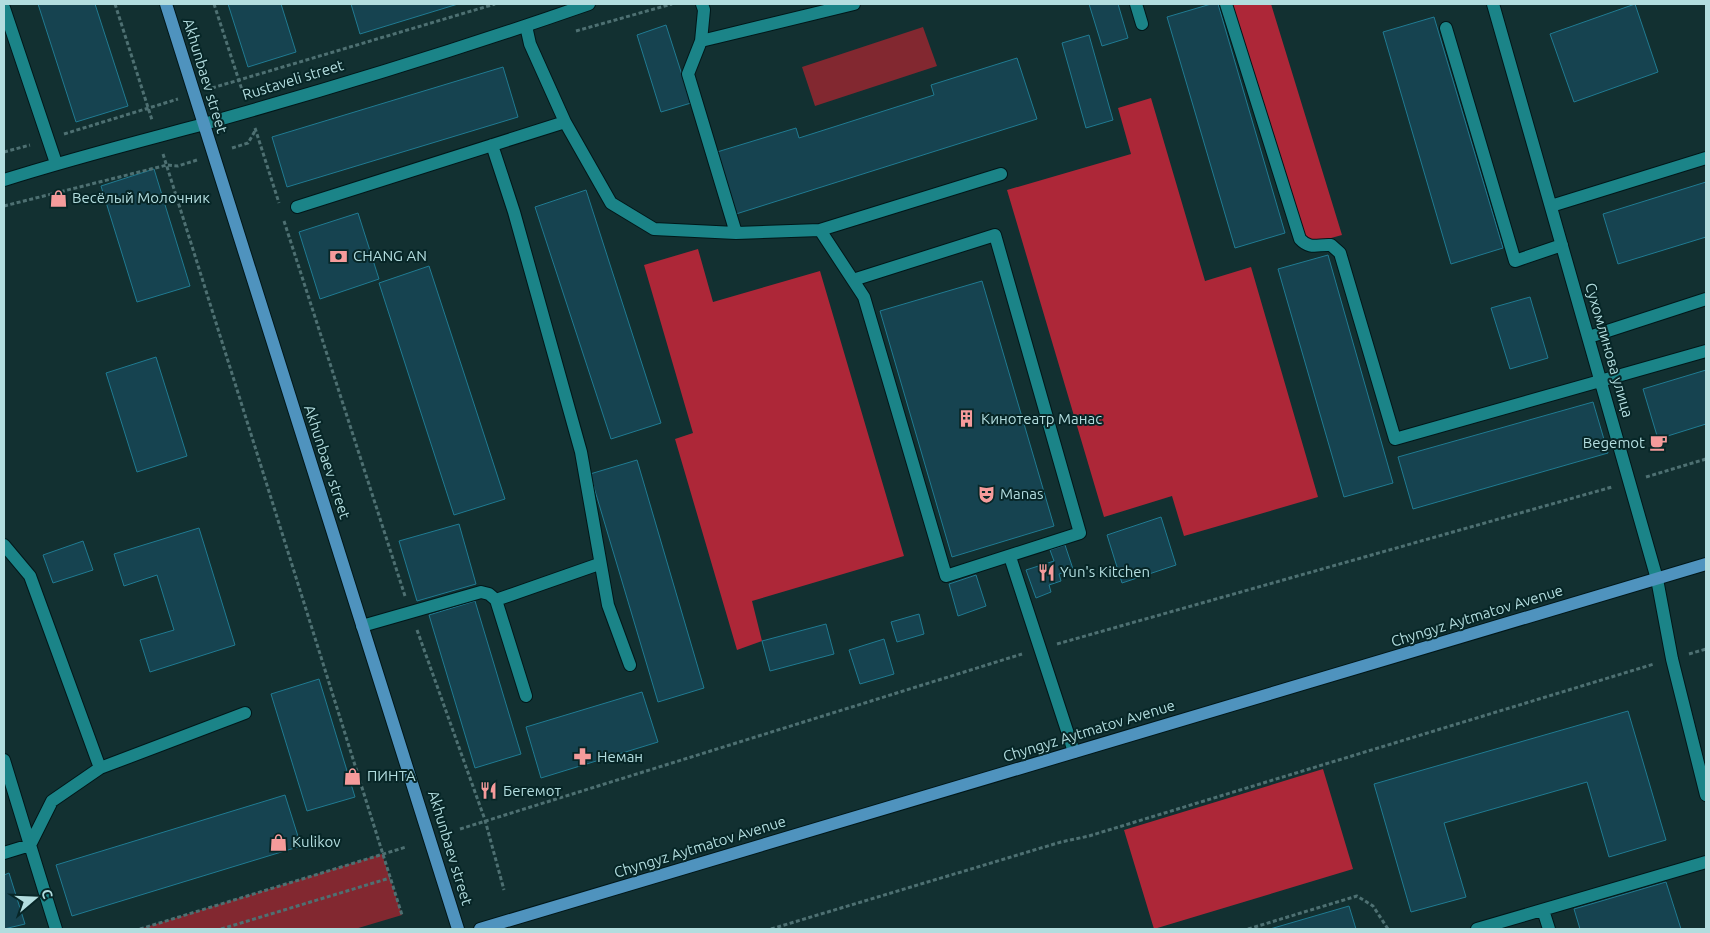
<svg xmlns="http://www.w3.org/2000/svg" width="1710" height="933" font-family="Ubuntu,sans-serif">
	<style>
		.green { fill: #822830 }
		.forest { fill: #ad2738 }
		.building { fill: #164350; stroke: #207b92 }
		.lines { fill: none; stroke-linecap: round; stroke-linejoin: round }
		.minor-casing { stroke: #001719; stroke-width: 14 }
		.major-casing { stroke: #001719; stroke-width: 14 }
		.path { stroke: #4e7072; stroke-width: 3; stroke-dasharray: 4 2.5; stroke-linecap: butt }
		.minor { stroke: #1b8488; stroke-width: 12 }
		.major { stroke: #4f93be; stroke-width: 12 }
		.labels { text-anchor: middle; stroke-width: 4; stroke-linejoin: round; paint-order: stroke }
		.street-label { font-size: 15px; fill: #b3dddf; stroke: #072627 }
		.poi-label { font-size: 15px; fill: #b3dddf; stroke: #072627; text-anchor: start }
	</style>
	<rect width="100%" height="100%" fill="#123031"/>
	<!-- green -->
	<path class="green" d="M923 27 937 66 815 106 802 67Z
		M382 854 402 915 355 929H140Z"/>
	<!-- forest -->
	<path class="forest" d="M1231 4H1271L1342 235 1313 243 1303 235Z
		M1151 98 1205 281 1251 267 1318 497 1184 536 1172 496 1104 517 1007 190 1131 154 1118 108Z
		M698 249 713 302 820 271 904 556 752 601 762 641 737 650 675 439 693 433 644 265Z
		M1323 769 1353 869 1154 929 1124 830Z"/>
	<!-- building -->
	<path class="building" d="M38 4H95L128 106 76 122Z
		M228 4H281L296 52 248 67Z
		M351 4H458L360 34Z
		M1089 4H1118L1128 38 1102 46Z
		M1211 4H1218L1285 233 1235 248 1167 17Z
		M1635 4 1658 72 1574 102 1550 34Z
		M1434 17 1503 248 1451 264 1383 32Z
		M666 25 691 103 661 112 637 35Z
		M1089 35 1113 120 1086 128 1062 43Z
		M1017 58 1037 119 736 214 717 152 796 128 799 138 934 95 931 85Z
		M503 67 518 117 287 187 272 137Z
		M154 169 190 286 137 302 101 186Z
		M1706 182V237L1618 264 1603 214Z
		M586 190 661 423 611 439 535 207Z
		M358 213 379 279 320 299 299 232Z
		M1328 255 1393 483 1344 497 1278 269Z
		M429 266 505 499 454 515 379 283Z
		M982 281 1054 526 952 557 880 311Z
		M1530 297 1548 358 1510 369 1491 308Z
		M156 357 187 456 137 472 106 373Z
		M1706 370V424L1658 439 1643 389Z
		M1593 402 1608 453 1413 509 1398 457Z
		M637 460 704 688 658 702 590 474Z
		M1161 517 1176 565 1122 583 1107 535Z
		M459 524 476 584 417 601 399 541Z
		M199 528 235 645 150 672 140 640 174 630 157 575 124 586 114 554Z
		M83 541 93 570 53 583 43 555Z
		M1065 545 1073 569 1059 574 1061 581 1049 585 1051 592 1036 598 1026 570 1054 561 1050 550Z
		M976 575 986 606 958 616 949 584Z
		M475 601 521 754 475 768 429 615Z
		M919 614 924 634 897 642 891 622Z
		M826 624 834 654 770 671 762 641Z
		M884 639 894 674 860 684 849 650Z
		M319 679 355 797 307 811 271 694Z
		M642 692 658 742 541 778 526 727Z
		M1628 711 1666 840 1609 857 1587 782 1444 823 1466 897 1411 912 1374 784Z
		M285 795 301 846 72 916 56 865Z
		M9 873 25 924 4 929V875Z
		M1666 882 1681 929H1580L1574 909Z
		M1349 906 1356 929H1270Z"/>
	<g class="lines">
		<defs>
			<path id="minor" d="M702 4 704 10 701 41 688 74 736 233 820 230 864 297 946 576 1080 533 995 235 853 280
				M1136 4 1142 24
				M1226 4 1300 239C1310 250 1318 244 1331 245L1340 253 1395 439 1706 351
				M1493 4 1657 579 1672 659 1706 795
				M4 8 56 163
				M526 26 530 44 565 122 611 203 654 229 736 233
				M1446 28 1515 261 1562 245
				M701 41 854 4
				M492 145 514 212 581 452 608 605 630 665
				M4 180C70 159 137 142 204 124 333 88 463 48 589 4
				M1551 206 1706 158
				M297 207 565 122
				M820 230 1001 174
				M1589 337 1706 299
				M4 545 30 576 100 768
				M1010 557 1074 752
				M496 600 599 564
				M362 626 481 592 489 594 496 600 526 696
				M4 760 30 845 4 853
				M1543 910 1549 929
				M56 929 30 845 52 801 100 768 245 713
				M1477 929 1706 862"/>
			<path id="major" d="M166 4 458 929
				M480 929 1706 564"/>
		</defs>
		<!-- minor casing -->
		<use href="#minor" class="minor-casing"/>
		<!-- major casing -->
		<use href="#major" class="major-casing"/>
		<!-- path -->
		<path class="path" d="M115 4 152 120
			M214 4 243 93
			M576 31 672 4
			M212 88 495 4
			M255 128 279 203
			M64 134 178 99
			M232 148 248 143 255 131
			M4 152 30 145
			M163 154 402 915
			M4 206 167 165 178 166 197 160
			M284 221 405 596
			M1646 477 1706 459
			M417 630 485 820 504 890
			M1057 644 1612 487
			M1689 654 1706 649
			M460 829 1022 654
			M140 929 406 847
			M221 929 390 878
			M771 929 1061 842 1089 836 1654 664
			M1248 929 1357 896 1373 906 1388 929"/>
		<!-- minor -->
		<use href="#minor" class="minor"/>
		<!-- major -->
		<use href="#major" class="major"/>
	</g>
	<!-- icons -->
	<defs>
		<symbol id="shop-bare" viewBox="-9 -9 18 18"><path d="M-5-2.5h2.3a2.7 3.5 0 0 1 5.4 0H5L5.5 6h-11ZM-1.5-2.5h3a1.5 2.3 0 0 0-3 0Z" fill="#f59b9b" stroke="#072627" stroke-width="2.5" paint-order="stroke"/></symbol>
		<symbol id="bank-bare" viewBox="-9 -9 18 18"><path d="M-6-4H6V4H-6ZM0-2.3a2.3 2.3 0 1 0 0 4.6a2.3 2.3 0 1 0 0-4.6Z" fill="#f59b9b" stroke="#072627" stroke-width="2.5" paint-order="stroke"/></symbol>
		<symbol id="building-bare" viewBox="-9 -9 18 18"><path d="M-4-6H4V6H1V3H-1V6H-4ZM-2.5-4.3h1.7v1.8h-1.7ZM.8-4.3h1.7v1.8H.8ZM-2.5-1h1.7V.8h-1.7ZM.8-1h1.7V.8H.8Z" fill="#f59b9b" stroke="#072627" stroke-width="2.5" paint-order="stroke"/></symbol>
		<symbol id="cafe-bare" viewBox="-9 -9 18 18"><path d="M-5.5-4.5H6V0H3Q3 3.5 0 3.5H-2.5Q-5.5 3.5-5.5 0ZM3-3.2v2h1.7v-2ZM-6 4.5H4V6H-6Z" fill="#f59b9b" stroke="#072627" stroke-width="2.5" paint-order="stroke"/></symbol>
		<symbol id="theatre-bare" viewBox="-9 -9 18 18"><path d="M-5-5.5Q0-4 5-5.5V0Q5 5 0 6Q-5 5-5 0ZM-3.3-2.5H-1v1.5H-3.3ZM1-2.5H3.3v1.5H1ZM-2.8 1Q0 5.5 2.8 1Z" fill="#f59b9b" stroke="#072627" stroke-width="2.5" paint-order="stroke"/></symbol>
		<symbol id="restaurant-bare" viewBox="-9 -9 18 18"><path d="M-5-6h1v4h1v-4h1v4h1v-4h1v5L-1.5 .5V6h-2V.5L-5-1ZM5-6V6H3V1.5H1.5Q1.5-4 5-6Z" fill="#f59b9b" stroke="#072627" stroke-width="2.5" paint-order="stroke"/></symbol>
		<symbol id="pharmacy-bare" viewBox="-9 -9 18 18"><path d="M-2-6h4v4h4v4h-4v4h-4v-4h-4v-4h4Z" fill="#f59b9b" stroke="#072627" stroke-width="2.5" paint-order="stroke"/></symbol>
	</defs>
	<g fill-rule="evenodd">
		<use href="#shop-bare" x="46" y="186" width="25" height="25"/>
		<use href="#bank-bare" x="326" y="244" width="25" height="25"/>
		<use href="#building-bare" x="954" y="406" width="25" height="25"/>
		<use href="#cafe-bare" x="1646" y="430" width="25" height="25"/>
		<use href="#theatre-bare" x="974" y="482" width="25" height="25"/>
		<use href="#restaurant-bare" x="1034" y="560" width="25" height="25"/>
		<use href="#pharmacy-bare" x="570" y="744" width="25" height="25"/>
		<use href="#shop-bare" x="340" y="764" width="25" height="25"/>
		<use href="#restaurant-bare" x="476" y="778" width="25" height="25"/>
		<use href="#shop-bare" x="266" y="830" width="25" height="25"/>
	</g>
	<g class="labels">
		<!-- street labels -->
		<g class="street-label">
			<text transform="translate(205 76) rotate(73)" y="5">Akhunbaev street</text>
			<text transform="translate(293 80) rotate(-17)" y="5">Rustaveli street</text>
			<text transform="translate(1609 350) rotate(74)" y="5">Сухомлинова улица</text>
			<text transform="translate(327 462) rotate(72)" y="5">Akhunbaev street</text>
			<text transform="translate(1477 616) rotate(-17)" y="5">Chyngyz Aytmatov Avenue</text>
			<text transform="translate(1089 731) rotate(-17)" y="5">Chyngyz Aytmatov Avenue</text>
			<text transform="translate(700 847) rotate(-17)" y="5">Chyngyz Aytmatov Avenue</text>
			<text transform="translate(450 848) rotate(73)" y="5">Akhunbaev street</text>
		</g>
		<!-- poi labels -->
		<g class="poi-label">
			<text x="72" y="203">Весёлый Молочник</text>
			<text x="353" y="261">CHANG AN</text>
			<text x="981" y="424">Кинотеатр Манас</text>
			<text x="1645" y="448" text-anchor="end">Begemot</text>
			<text x="1000" y="499">Manas</text>
			<text x="1060" y="577">Yun's Kitchen</text>
			<text x="597" y="762">Неман</text>
			<text x="367" y="781">ПИНТА</text>
			<text x="503" y="796">Бегемот</text>
			<text x="292" y="847">Kulikov</text>
		</g>
	</g>
	<!-- border -->
	<rect width="1710" height="933" fill="none" stroke="#b3dddf" stroke-width="10"/>
	<!-- north arrow -->
	<g transform="translate(35 898) rotate(71)" stroke="#072627" stroke-width="4" paint-order="stroke">
	<path d="M0-4L9 19L0 12L-9 19Z" fill="#b3dddf"/>
	<text y="-8" font-size="14" font-weight="bold" text-anchor="middle" fill="#b3dddf">С</text>
	</g>
</svg>
